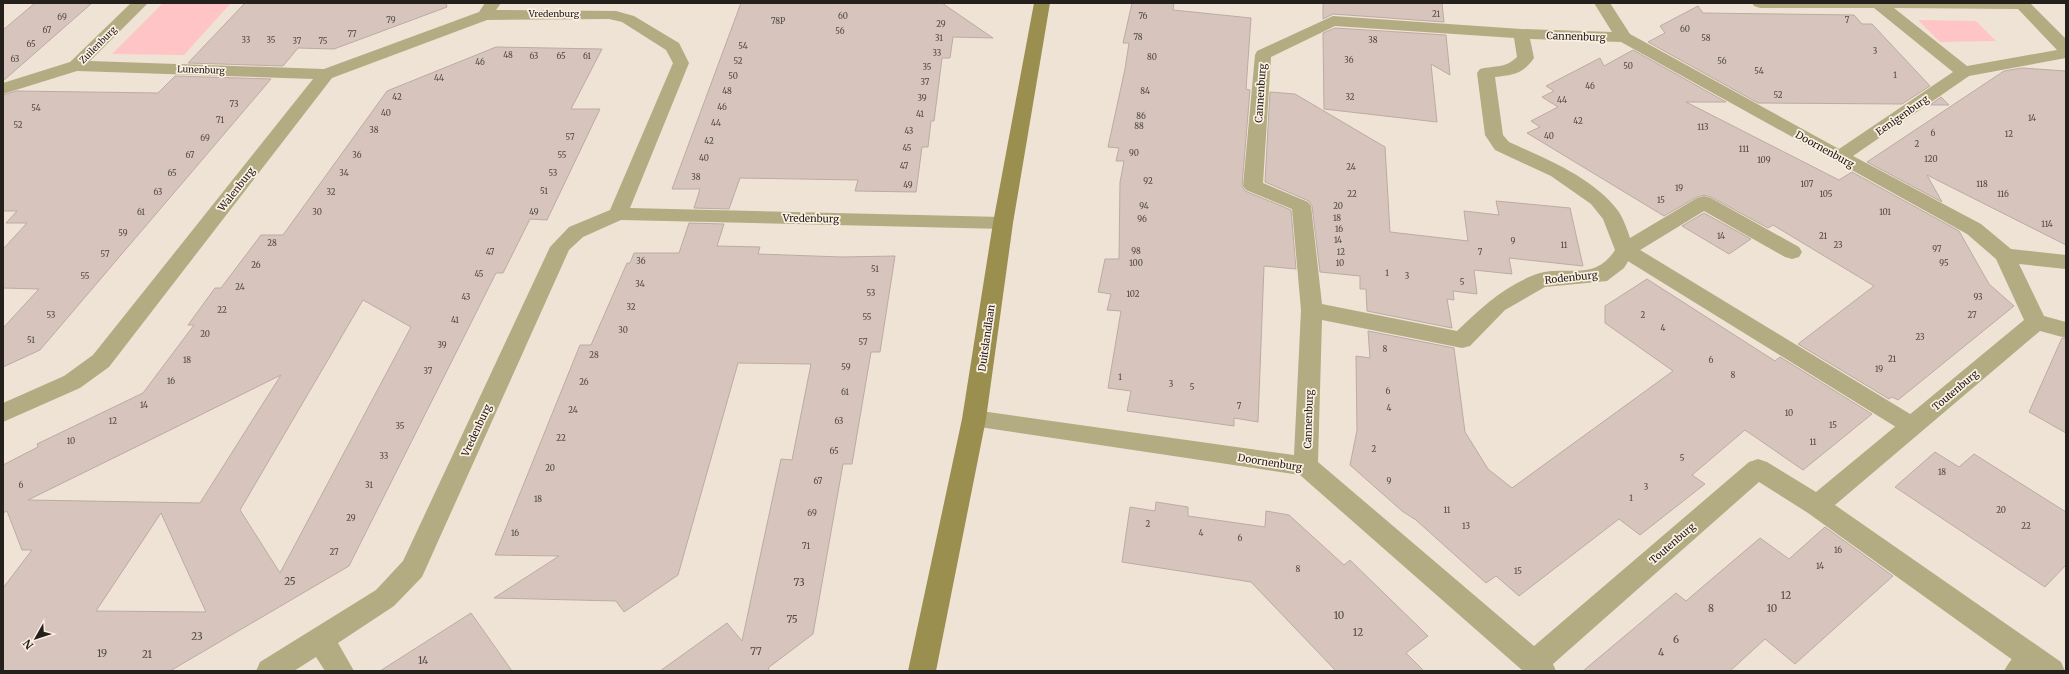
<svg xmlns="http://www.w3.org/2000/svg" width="2069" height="674" font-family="Merriweather,serif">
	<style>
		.green { fill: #ffc4c5 }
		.building { fill: #d6c4bd; stroke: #bcaba4; fill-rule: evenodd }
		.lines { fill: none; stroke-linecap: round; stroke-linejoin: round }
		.service { fill: #b3ac83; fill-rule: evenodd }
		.pedestrian { fill: #b3ac83; fill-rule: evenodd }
		.minor { fill: #b3ac83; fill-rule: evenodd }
		.secondary { fill: #9b8f50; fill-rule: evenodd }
		.labels { text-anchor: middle; stroke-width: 3.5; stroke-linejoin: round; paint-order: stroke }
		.number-label { font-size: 8px; fill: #504944 }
		.far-street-label { font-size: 9px; fill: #24201b; stroke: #fcf0e3 }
		.street-label { font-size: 10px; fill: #24201b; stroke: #fcf0e3 }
		.near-number-label { font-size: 10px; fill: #504944 }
	</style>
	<rect width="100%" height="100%" fill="#efe3d5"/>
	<!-- green -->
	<path class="green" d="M163 3H231L184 55 112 54Z
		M1918 20 1976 21 1996 41 1940 42Z"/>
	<!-- building -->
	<path class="building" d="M35 3H92L3 81V30Z
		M245 3H446L447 7 334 49 298 48 283 66 188 63Z
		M741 3H942L993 38 953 37 950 58H942L934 121H931L928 147H922L916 192 855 191 858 180 740 178 729 209 694 208 700 189H672Z
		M1132 3H1174L1173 10 1251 18 1246 89 1250 90 1242 186 1245 191 1291 210 1296 269 1264 266 1258 422 1234 418V426L1127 411 1131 391 1108 388 1121 311 1107 310 1111 294 1098 292 1105 259H1119L1120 182 1124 161H1116L1119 148 1108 147 1125 69 1129 43H1123Z
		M1323 3H1442L1444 22 1333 14 1323 19Z
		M1698 6 1703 13 1854 15 1862 24H1872L1930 86 1902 104 1758 103 1648 42 1665 33 1660 26Z
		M1335 28 1446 35 1450 75 1431 64 1437 122 1324 109 1323 33Z
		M496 47 602 49 571 109H600L547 220 530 219 503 273H496L349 566 170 671H3V588L32 550H22L7 511 3 513V465L38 447 37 444 143 393 194 325H188L215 288H221L261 235H283L387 91ZM363 300 411 327 280 573 240 510ZM281 375 200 503 28 500 144 443ZM161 513 206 612 96 611Z
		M1633 50 1726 102H1686L1839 180 1852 172 1959 231 1989 284 2014 306 1898 400 1892 397 1889 399 1798 344 1874 286 1773 225 1768 228 1711 197 1704 195 1697 197 1664 216 1527 133 1540 127 1531 121 1558 107 1542 97 1554 91 1546 86 1600 58 1604 66Z
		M2022 68 2066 71V245L1927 175 1942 202 1867 162 2004 71Z
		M175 76 271 79 40 350 3 367V328L39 289 3 288V249L27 223H6L17 211H3V95L16 91 158 93Z
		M1270 92 1295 94 1385 147 1390 232 1468 241 1464 211 1499 215 1496 201 1570 208 1583 266 1509 258 1512 274 1474 270 1477 294 1453 291 1454 300 1447 299 1452 328 1367 311 1366 289H1360V276L1320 272 1312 206 1309 201 1265 182Z
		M1941 97 1949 105H1930Z
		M1704 213 1751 239 1729 254 1682 226Z
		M689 223 724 224 717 246 760 247 758 254 842 257 895 256 880 352H871L852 464H843L813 634 768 668 770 671H660L727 623 742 641 781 459 792 460 811 364 738 363 678 575 624 612 616 601 494 598 559 556 495 555 580 345H591L627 263H630L634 253H679Z
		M1647 279 1775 361 1780 357 1872 414 1803 470 1745 430 1692 475 1705 484 1640 535 1619 519 1519 596 1496 576 1486 583 1416 520 1402 511 1350 465 1357 430 1356 356 1370 358 1368 331 1454 348 1465 432 1488 469 1512 488 1673 371 1605 323V306Z
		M2062 338 2066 339V433L2029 412Z
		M1935 452 1959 467 1974 454 2066 512V565L2045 587 1895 487Z
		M1156 502 1188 507V516L1265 527 1266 511 1289 515 1344 565 1350 560 1428 636 1406 653 1424 671H1336L1251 582 1122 562 1130 507 1155 511Z
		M1825 527 1893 576 1795 664 1765 639 1730 671H1583L1676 593 1686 601 1760 538 1789 559Z
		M471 613 512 671H380Z"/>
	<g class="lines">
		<!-- service -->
		<path class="service" d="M2030 646 2038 649 2041 656 2031 671H2004C2010 660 2018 650 2030 646Z"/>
		<!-- pedestrian -->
		<path class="pedestrian" d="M1625 243 1632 245 1920 420 1924 426 1920 432 1912 435 1904 432 1618 255 1615 250 1618 245Z"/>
		<!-- minor -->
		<path class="minor" d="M131 3H148L90 61 324 69 479 12 485 3H501L496 10 616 11 634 16 679 43 689 63 630 208 1003 217 1010 218 1013 223 1010 228 1003 229 621 220 583 237 569 250 422 577 394 606 338 643 354 671H325L316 657 294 671H256L260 662 376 590 403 561 550 247 569 227 610 210 673 63 666 50 622 22 609 19 487 20 332 78 109 367 80 388 3 422V403L64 376 93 355 313 79 77 71 3 94V83L70 62Z
			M1594 3H1610L1630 34 1839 149 1953 72 1874 8H1760L1754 6 1752 3H2030L2066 39V58L1969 76 1853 156 1981 224 2011 249 2066 255V269L2019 264 2044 316 2066 322V338L2040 331 1835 505 2061 662 2065 671H2028L1808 513 1759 482 1553 664 1556 671H1523L1300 475 966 425 962 419 966 413 974 410 1294 455 1301 310 1292 209 1246 190 1243 186 1255 55 1257 51 1333 16 1521 29 1612 32ZM1894 8 2018 9 2057 50 1967 66ZM1335 26 1514 38 1517 57C1504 69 1497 65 1480 69L1477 73 1485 135 1495 150 1551 176 1591 204 1603 219 1615 250C1593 284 1564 263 1534 275 1503 287 1481 308 1457 331L1322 304 1311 206 1308 202 1263 183 1271 57ZM1530 39 1621 42 1967 234 1996 259 2024 320 1816 492 1767 462 1758 459 1749 462 1534 646 1318 462 1322 320 1462 348 1470 346 1505 310 1545 287 1607 281 1624 268 1632 255 1704 211 1785 257 1792 259 1799 257 1802 252 1799 247 1711 198 1704 196 1697 198 1630 238C1627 229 1624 220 1619 212 1593 177 1548 160 1509 142L1503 135 1495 77C1513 75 1523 74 1534 58Z"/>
		<!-- secondary -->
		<path class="secondary" d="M1034 3H1050L1013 223 986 419 936 671H908L962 419 993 223Z"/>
	</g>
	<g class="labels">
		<!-- number labels -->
		<g class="number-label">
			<text x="1436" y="17">21</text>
			<text x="843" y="19">60</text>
			<text x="1143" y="19">76</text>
			<text x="62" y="20">69</text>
			<text x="391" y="23">79</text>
			<text x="1847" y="23">7</text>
			<text x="778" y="24">78P</text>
			<text x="941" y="27">29</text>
			<text x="1685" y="32">60</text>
			<text x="47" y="33">67</text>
			<text x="840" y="34">56</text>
			<text x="352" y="37">77</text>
			<text x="1138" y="40">78</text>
			<text x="939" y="41">31</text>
			<text x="1706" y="41">58</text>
			<text x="246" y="43">33</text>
			<text x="271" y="43">35</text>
			<text x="1373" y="43">38</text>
			<text x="297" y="44">37</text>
			<text x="323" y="44">75</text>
			<text x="31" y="47">65</text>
			<text x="743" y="49">54</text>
			<text x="1875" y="54">3</text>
			<text x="937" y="56">33</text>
			<text x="508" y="58">48</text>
			<text x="534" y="59">63</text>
			<text x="561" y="59">65</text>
			<text x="587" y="59">61</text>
			<text x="1152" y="60">80</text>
			<text x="15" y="62">63</text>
			<text x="1349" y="63">36</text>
			<text x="738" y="64">52</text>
			<text x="1722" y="64">56</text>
			<text x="480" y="65">46</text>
			<text x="1628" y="69">50</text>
			<text x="927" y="70">35</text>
			<text x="1759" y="74">54</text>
			<text x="1895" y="78">1</text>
			<text x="733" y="79">50</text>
			<text x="439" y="81">44</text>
			<text x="925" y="85">37</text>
			<text x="1590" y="89">46</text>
			<text x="727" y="94">48</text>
			<text x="1145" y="94">84</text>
			<text x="1778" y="98">52</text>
			<text x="397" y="100">42</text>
			<text x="1350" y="100">32</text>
			<text x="922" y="101">39</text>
			<text x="1562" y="103">44</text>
			<text x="234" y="107">73</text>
			<text x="722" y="110">46</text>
			<text x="36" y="111">54</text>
			<text x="386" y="116">40</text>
			<text x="920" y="117">41</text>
			<text x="1141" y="119">86</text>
			<text x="2032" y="121">14</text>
			<text x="220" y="123">71</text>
			<text x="1578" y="124">42</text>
			<text x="716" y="126">44</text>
			<text x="18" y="128">52</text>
			<text x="1139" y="129">88</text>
			<text x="1703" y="130">113</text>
			<text x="374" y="133">38</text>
			<text x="909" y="134">43</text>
			<text x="1933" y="136">6</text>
			<text x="2009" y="137">12</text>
			<text x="1549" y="139">40</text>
			<text x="570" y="140">57</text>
			<text x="205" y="141">69</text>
			<text x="709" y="144">42</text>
			<text x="1917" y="147">2</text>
			<text x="907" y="151">45</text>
			<text x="1744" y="152">111</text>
			<text x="1134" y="156">90</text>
			<text x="190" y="158">67</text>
			<text x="357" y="158">36</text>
			<text x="562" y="158">55</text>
			<text x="704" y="161">40</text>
			<text x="1931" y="162">120</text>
			<text x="1764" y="163">109</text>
			<text x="904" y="169">47</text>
			<text x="1351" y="170">24</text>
			<text x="172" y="176">65</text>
			<text x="344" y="176">34</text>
			<text x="553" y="176">53</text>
			<text x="696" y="180">38</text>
			<text x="1148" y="184">92</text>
			<text x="1807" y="187">107</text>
			<text x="1982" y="187">118</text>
			<text x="908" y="188">49</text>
			<text x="1679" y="191">19</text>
			<text x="544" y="194">51</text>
			<text x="158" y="195">63</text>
			<text x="331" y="195">32</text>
			<text x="1352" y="197">22</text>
			<text x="1826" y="197">105</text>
			<text x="2003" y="197">116</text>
			<text x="1661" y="203">15</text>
			<text x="1144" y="209">94</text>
			<text x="1338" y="209">20</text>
			<text x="141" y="215">61</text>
			<text x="317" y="215">30</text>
			<text x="534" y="215">49</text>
			<text x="1885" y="215">101</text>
			<text x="1337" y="221">18</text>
			<text x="1142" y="222">96</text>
			<text x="2047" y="227">114</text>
			<text x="1339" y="232">16</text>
			<text x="123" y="236">59</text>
			<text x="1721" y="239">14</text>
			<text x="1823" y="239">21</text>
			<text x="1338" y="243">14</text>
			<text x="1513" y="244">9</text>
			<text x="272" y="246">28</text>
			<text x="1564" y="248">11</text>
			<text x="1838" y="248">23</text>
			<text x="1937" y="252">97</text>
			<text x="1136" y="254">98</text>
			<text x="490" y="255">47</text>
			<text x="1341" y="255">12</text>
			<text x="1480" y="255">7</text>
			<text x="105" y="257">57</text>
			<text x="641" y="264">36</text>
			<text x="1136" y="266">100</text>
			<text x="1340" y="266">10</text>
			<text x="1944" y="266">95</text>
			<text x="256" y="268">26</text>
			<text x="875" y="272">51</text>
			<text x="1387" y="276">1</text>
			<text x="479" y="277">45</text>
			<text x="85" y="279">55</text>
			<text x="1407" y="279">3</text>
			<text x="1462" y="285">5</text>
			<text x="640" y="287">34</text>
			<text x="240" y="290">24</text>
			<text x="871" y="296">53</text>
			<text x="1133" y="297">102</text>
			<text x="466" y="300">43</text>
			<text x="1978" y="300">93</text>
			<text x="631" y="310">32</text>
			<text x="222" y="313">22</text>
			<text x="51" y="318">53</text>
			<text x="1643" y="318">2</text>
			<text x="1972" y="318">27</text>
			<text x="867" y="320">55</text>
			<text x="455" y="323">41</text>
			<text x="1663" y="331">4</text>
			<text x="623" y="333">30</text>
			<text x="205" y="337">20</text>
			<text x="1920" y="340">23</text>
			<text x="31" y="343">51</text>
			<text x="863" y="345">57</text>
			<text x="442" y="348">39</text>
			<text x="1385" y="352">8</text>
			<text x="594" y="358">28</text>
			<text x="1892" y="362">21</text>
			<text x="187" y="363">18</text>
			<text x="1711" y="363">6</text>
			<text x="846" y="370">59</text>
			<text x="1879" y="372">19</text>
			<text x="428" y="374">37</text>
			<text x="1733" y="378">8</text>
			<text x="1120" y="380">1</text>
			<text x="171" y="384">16</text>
			<text x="584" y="385">26</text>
			<text x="1171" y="387">3</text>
			<text x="1192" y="390">5</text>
			<text x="1388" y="394">6</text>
			<text x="845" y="395">61</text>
			<text x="144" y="408">14</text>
			<text x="1239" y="409">7</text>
			<text x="1389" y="411">4</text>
			<text x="573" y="413">24</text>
			<text x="1789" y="416">10</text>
			<text x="113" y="424">12</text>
			<text x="839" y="424">63</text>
			<text x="1833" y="428">15</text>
			<text x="400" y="429">35</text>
			<text x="561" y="441">22</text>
			<text x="71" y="444">10</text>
			<text x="1813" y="445">11</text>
			<text x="1374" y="452">2</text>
			<text x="834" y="454">65</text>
			<text x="384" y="459">33</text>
			<text x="1682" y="461">5</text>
			<text x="550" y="471">20</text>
			<text x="1942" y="475">18</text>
			<text x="818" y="484">67</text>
			<text x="1389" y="484">9</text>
			<text x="21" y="488">6</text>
			<text x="369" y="488">31</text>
			<text x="1646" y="490">3</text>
			<text x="1631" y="501">1</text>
			<text x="538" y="502">18</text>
			<text x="1447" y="513">11</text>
			<text x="2001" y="513">20</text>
			<text x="812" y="516">69</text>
			<text x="351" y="521">29</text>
			<text x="1148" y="527">2</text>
			<text x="1466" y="529">13</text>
			<text x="2026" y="529">22</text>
			<text x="515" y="536">16</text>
			<text x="1201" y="536">4</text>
			<text x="1240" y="541">6</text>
			<text x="806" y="549">71</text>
			<text x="1838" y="553">16</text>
			<text x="334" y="555">27</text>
			<text x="1820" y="569">14</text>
			<text x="1298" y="572">8</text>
			<text x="1518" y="574">15</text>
		</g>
		<!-- far-street labels -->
		<g class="far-street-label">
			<text x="554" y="17">Vredenburg</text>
			<text transform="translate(98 45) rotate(-45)" y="3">Zuilenburg</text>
			<text transform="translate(201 70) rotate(2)" y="3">Lunenburg</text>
		</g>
		<!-- street labels -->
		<g class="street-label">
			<text transform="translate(1576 36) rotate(2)" y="4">Cannenburg</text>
			<text transform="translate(1260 93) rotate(-86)" y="4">Cannenburg</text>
			<text transform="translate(1902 115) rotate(-35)" y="4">Eenigenburg</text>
			<text transform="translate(1825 149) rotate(29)" y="4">Doornenburg</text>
			<text transform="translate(236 189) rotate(-52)" y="4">Walenburg</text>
			<text transform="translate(811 218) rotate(1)" y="4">Vredenburg</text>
			<text transform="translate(1571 277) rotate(-6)" y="4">Rodenburg</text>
			<text transform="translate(986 338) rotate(-82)" y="4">Duitslandlaan</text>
			<text transform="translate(1955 390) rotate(-40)" y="4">Toutenburg</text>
			<text transform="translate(1308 419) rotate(-88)" y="4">Cannenburg</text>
			<text transform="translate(476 430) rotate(-65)" y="4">Vredenburg</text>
			<text transform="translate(1270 462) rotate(9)" y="4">Doornenburg</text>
			<text transform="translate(1672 543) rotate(-41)" y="4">Toutenburg</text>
		</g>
		<!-- near-number labels -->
		<g class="near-number-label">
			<text x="290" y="585">25</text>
			<text x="799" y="586">73</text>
			<text x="1786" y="599">12</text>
			<text x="1711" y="612">8</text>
			<text x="1772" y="612">10</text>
			<text x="1339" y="619">10</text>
			<text x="792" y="623">75</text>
			<text x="1358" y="636">12</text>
			<text x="197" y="640">23</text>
			<text x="1676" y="643">6</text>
			<text x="756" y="655">77</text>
			<text x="1661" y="656">4</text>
			<text x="102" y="657">19</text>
			<text x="147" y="658">21</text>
			<text x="423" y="664">14</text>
		</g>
	</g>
	<!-- border -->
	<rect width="2069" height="674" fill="none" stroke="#24201b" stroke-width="8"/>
	<!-- north arrow -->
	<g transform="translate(36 638) rotate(231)" stroke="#fcf0e3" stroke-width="3" paint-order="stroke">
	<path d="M0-3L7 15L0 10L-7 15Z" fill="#24201b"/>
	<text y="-6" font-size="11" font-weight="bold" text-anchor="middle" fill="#24201b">N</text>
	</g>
</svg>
